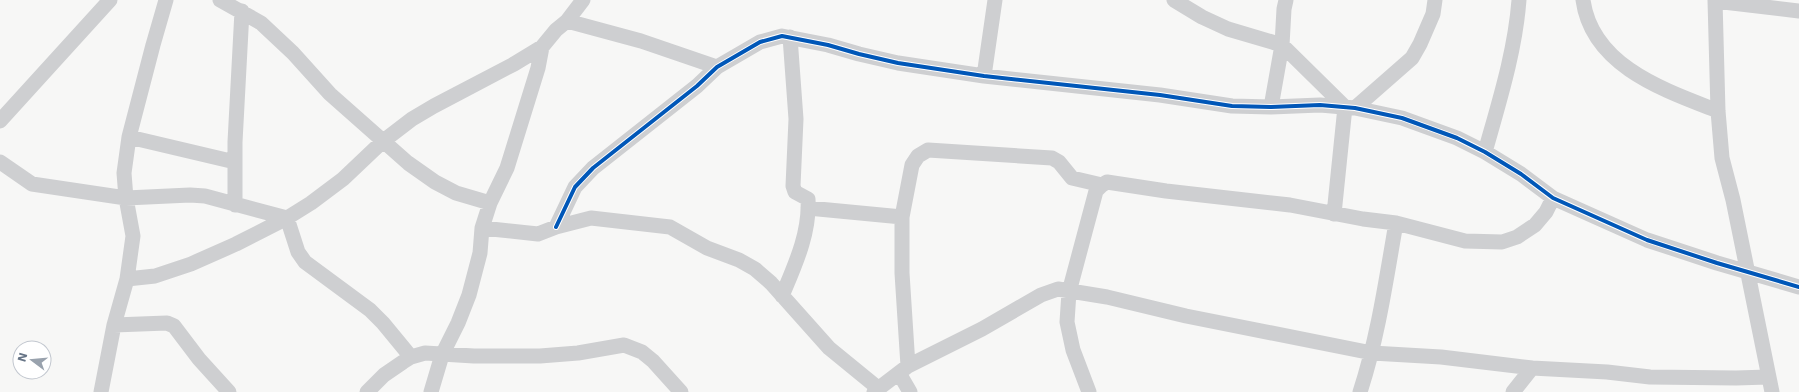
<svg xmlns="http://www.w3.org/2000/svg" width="1799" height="392" font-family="'DejaVu Sans',sans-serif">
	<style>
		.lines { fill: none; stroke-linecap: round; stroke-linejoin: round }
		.minor { stroke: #cecfd1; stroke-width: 15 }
		.cycleway-casing { stroke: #fff; stroke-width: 6 }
		.cycleway { stroke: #0057b8; stroke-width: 4 }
	</style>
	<rect width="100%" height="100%" fill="#f7f7f6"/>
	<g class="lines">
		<!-- minor -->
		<path class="minor" d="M220 0 261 23 293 53 330 94 408 163 435 182 456 193 490 203
			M1174 0 1202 17 1228 29 1282 45 1345 107 1334 214
			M1583 0C1592 66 1664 90 1718 111
			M1715 0 1718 111 1722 158 1733 200 1772 392
			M1715 1 1799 11
			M567 21 641 41 717 67
			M984 76 995 0
			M1271 107 1282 45 1284 9 1286 0
			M1355 108 1412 58 1420 44 1433 14 1435 0
			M0 121 110 0
			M129 137 235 162
			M1485 152C1499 102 1515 52 1519 0
			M0 162 32 184 126 198 190 195 205 196 287 218
			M235 205V142L242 11
			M808 208 902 217V273L908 366
			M902 217 912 165 918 156 928 150 1052 158 1059 162 1072 178 1102 185
			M287 218 298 252 305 262 370 310 383 323 411 357
			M556 227 575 187 593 168 697 86 717 67 760 42 782 36 828 45 859 54 898 63 984 76 1160 95 1232 106 1271 107 1320 105 1355 108 1402 118 1457 138 1485 152 1521 174 1553 198 1647 240 1717 263 1799 287
			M482 228 538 234 556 227 591 218 670 227 707 248 739 260 755 269 771 283 829 348 878 388
			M127 279 155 276 191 264 236 244 287 218 311 203 343 179 382 142 412 119 434 106 514 64 542 47
			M782 296C795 265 810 233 808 199L795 192 793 186 796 119 790 37
			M114 325 167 323 174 326 199 359 229 392
			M899 373 910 392
			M101 392 114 325 127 279 133 236 126 198 124 173 129 137 153 45 166 0
			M367 392 384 375 403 362 411 357 425 353 474 356H540L578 353 624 345 642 352 653 361 681 392
			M431 392 442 355 458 323 469 295 480 253 482 228 490 203 507 168 538 68 542 47 556 30 567 21 583 0
			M874 392 908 366 982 329 1041 295 1058 289 1107 297 1186 316 1372 353 1441 357 1532 368
			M1089 392 1073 350 1067 322 1069 292 1096 191 1102 185 1107 182 1166 191 1290 205 1363 219 1396 223 1465 241 1502 242 1517 237 1535 225 1546 212 1553 198
			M1360 392C1378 337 1386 280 1396 223
			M1513 392 1532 368 1607 372 1650 377 1736 378 1768 377"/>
		<defs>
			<path id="cycleway" d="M556 227 575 187 593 168 697 86 717 67 760 42 782 36 828 45 859 54 898 63 984 76 1160 95 1232 106 1271 107 1320 105 1355 108 1402 118 1457 138 1485 152 1521 174 1553 198 1647 240 1717 263 1799 287"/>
		</defs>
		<!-- cycleway casing -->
		<use href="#cycleway" class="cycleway-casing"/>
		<!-- cycleway -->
		<use href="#cycleway" class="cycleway"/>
	</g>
	<!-- north arrow -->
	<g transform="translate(32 360) rotate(286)"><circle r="19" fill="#ffffff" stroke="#c2c7cf"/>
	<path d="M0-3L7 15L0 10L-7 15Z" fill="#99a2ad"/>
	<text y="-6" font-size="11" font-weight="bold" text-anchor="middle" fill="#667486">N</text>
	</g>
</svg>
